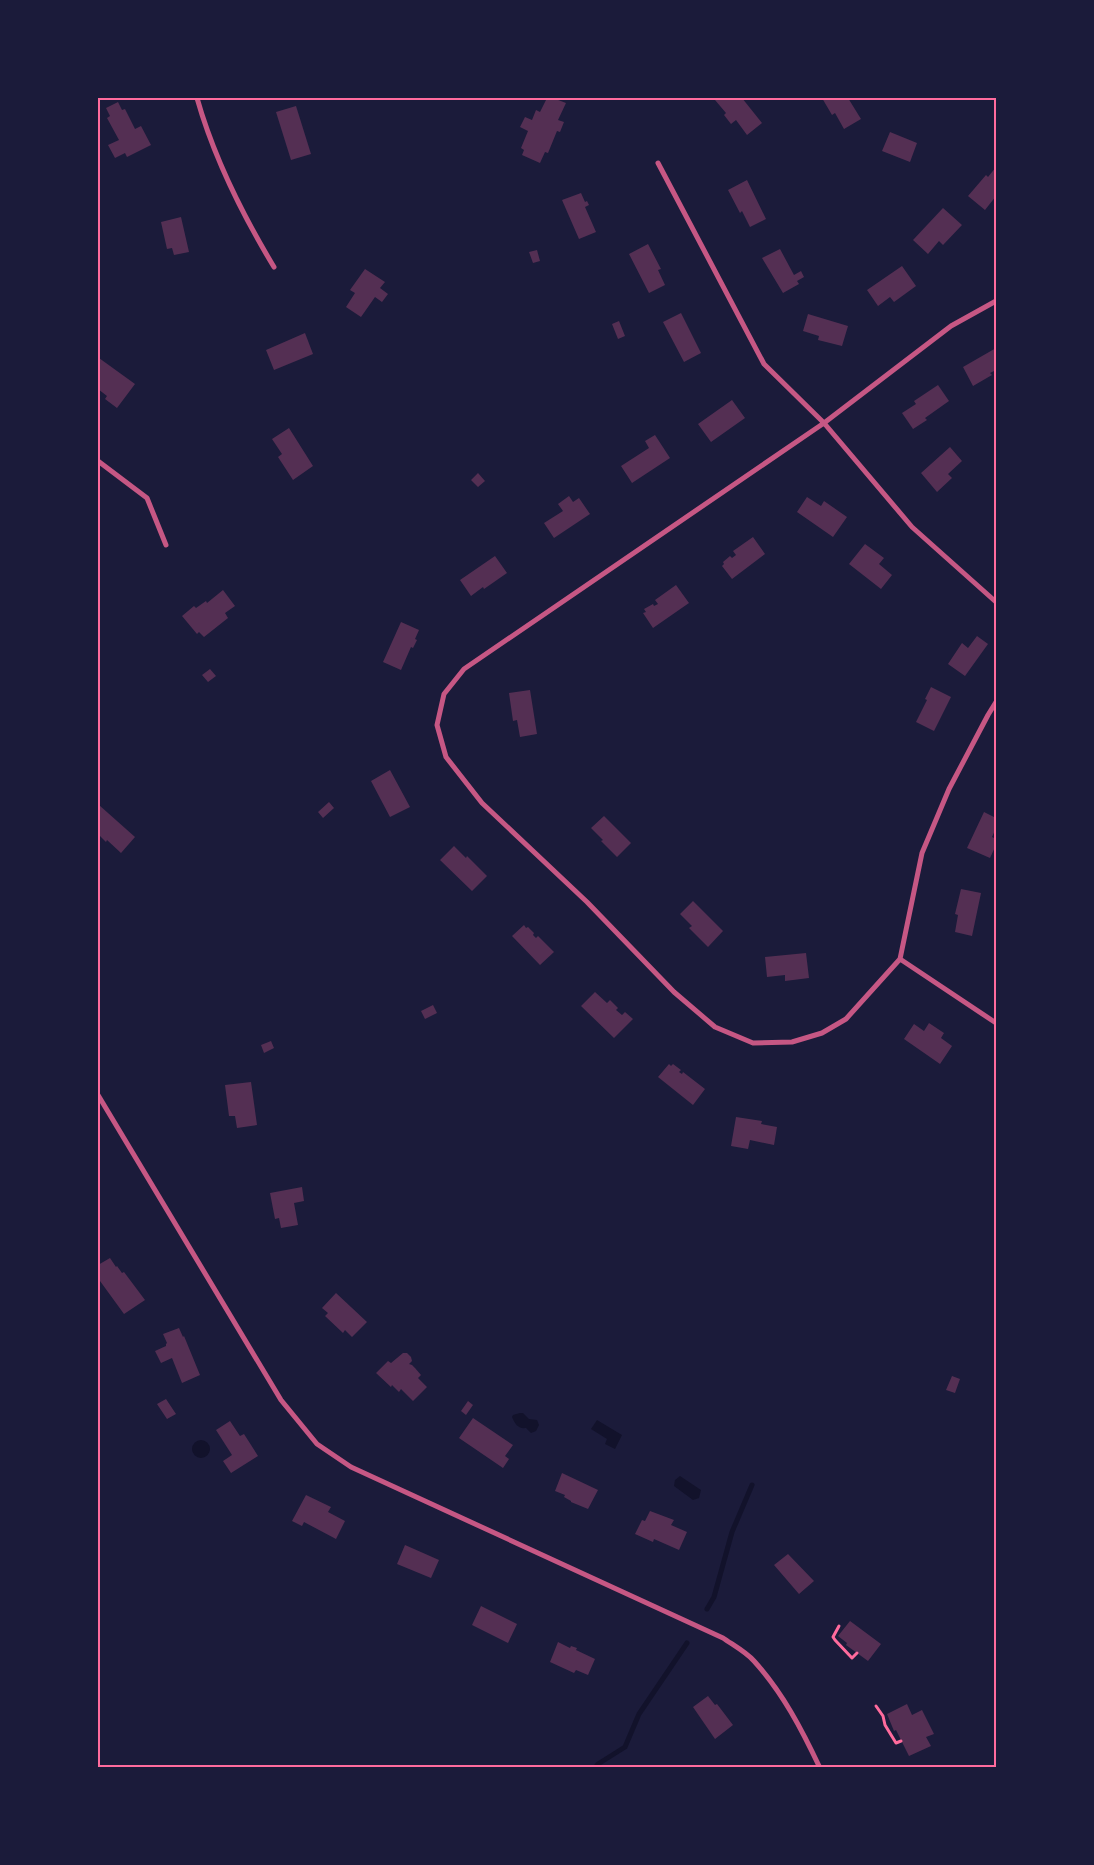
<svg xmlns="http://www.w3.org/2000/svg" width="1094" height="1865" font-family="'DM Sans',sans-serif">
	<style>
		.water { fill: #12122b }
		.lines { fill: none; stroke-linecap: round; stroke-linejoin: round }
		.stream { stroke: #12122b; stroke-width: 5 }
		.building { fill: #542f53 }
		.path { stroke: #ff6b9d; stroke-width: 3 }
		.minor { stroke: #c65784; stroke-width: 5 }
		.neatline { fill: none; stroke: #ff6b9d; stroke-width: 2 }
	</style>
	<rect width="100%" height="100%" fill="#1b1b3a"/>
	<!-- water -->
	<path class="water" d="M520 1413H523L529 1419 537 1420 539 1425 536 1431 531 1433 526 1428C518 1429 515 1424 512 1417L513 1415Z
		M597 1420 622 1435 615 1449 605 1444 607 1439 591 1429Z
		M192 1449a9 9 0 1 1 18 0a9 9 0 1 1-18 0Z
		M680 1476 701 1490 699 1498 693 1500 674 1486 675 1480Z"/>
	<g class="lines">
		<!-- stream -->
		<path class="stream" d="M707 1609 714 1597 732 1532 752 1485
			M595 1768 598 1764 625 1747 639 1714 687 1643"/>
	</g>
	<!-- building -->
	<path class="building" d="M547 98H553L566 103 558 120 564 122 560 132 557 131 548 153 545 152 540 163 522 155 524 150 521 148 528 131 520 127 525 117 532 120 536 110 540 112Z
		M718 98H742L762 123 747 135 736 120 731 124 724 115 726 113 715 100Z
		M822 98H848L861 119 844 129 835 113 832 115Z
		M118 102 122 110 125 109 135 129 141 126 151 145 127 157 125 153 115 158 108 145 119 140 107 118 110 116 106 108Z
		M296 106 311 154 291 160 276 112Z
		M890 132 917 143 910 162 882 151Z
		M996 167V196L985 210 968 196 986 175 988 177Z
		M747 180 766 219 750 227 742 211 740 213 728 190Z
		M581 193 585 202 587 201 589 205 585 207 596 232 579 239 562 200Z
		M943 208 962 225 943 245 939 241 928 254 913 240Z
		M181 217 189 252 174 255 172 248 167 249 161 222Z
		M648 244 661 269 658 270 665 285 649 293 629 254Z
		M780 249 794 275 801 271 804 277 797 281 799 284 783 293 762 258Z
		M537 250 540 261 533 263 529 252Z
		M902 266 916 286 894 302 890 297 878 306 867 290Z
		M365 269 385 282 380 288 388 294 382 302 375 297 361 317 346 307 355 293 350 290Z
		M681 313 701 353 684 362 663 322Z
		M808 314 848 326 842 346 818 340 819 336 803 331Z
		M619 321 625 336 618 339 612 324Z
		M305 333 313 354 274 370 266 350Z
		M996 348V370L990 373 992 375 973 386 963 367Z
		M99 358 135 384 117 408 105 399 107 396 98 389V360Z
		M938 385 949 401 925 418 927 420 913 429 902 413 916 404 914 401Z
		M732 400 745 418 711 442 698 424Z
		M289 428 313 466 293 480 278 457 282 454 272 439Z
		M655 435 670 458 632 483 621 466 649 448 645 441Z
		M950 447 962 461 948 474 952 478 937 492 921 473Z
		M478 473 485 481 478 487 471 480Z
		M569 496 573 502 579 498 590 514 554 538 544 523 563 511 558 504Z
		M807 497 821 506 824 501 847 517 833 537 797 512Z
		M753 537 765 554 732 579 722 566 724 564 723 562 730 556 732 558 736 555 733 551Z
		M865 544 884 558 879 564 892 575 881 589 849 564Z
		M495 556 507 573 484 589 483 587 471 596 460 580Z
		M676 585 689 603 653 628 643 613 646 612 644 609 653 604 654 606 658 604 655 600Z
		M223 590 235 606 225 613 228 618 204 637 199 632 197 634 182 616 194 606 196 608 206 601 207 603Z
		M401 622 419 630 415 639 417 640 413 648 411 647 401 670 383 662Z
		M977 636 988 644 965 676 948 664 962 643 968 648Z
		M210 669 216 676 208 682 202 675Z
		M931 687 951 697 934 731 916 722 927 700 925 699Z
		M530 690 537 734 520 737 517 720 513 721 509 693Z
		M390 770 410 807 390 817 371 781Z
		M329 802 334 808 323 818 318 812Z
		M99 805 135 837 121 853 107 840 106 842 100 836 98 839Z
		M984 812 996 818V828L992 837 996 839V845L990 858 967 848Z
		M604 816 631 843 617 857 601 841 603 840 591 828Z
		M454 846 466 858 467 856 487 876 472 891 440 860Z
		M961 889 981 893 972 936 955 932 958 915 955 914Z
		M693 901 723 931 708 947 689 928 692 926 680 914Z
		M524 925 526 928 528 927 534 933 533 935 536 938 538 936 554 952 540 965 512 936Z
		M806 953 809 978 785 981V975L767 977 765 957Z
		M595 992 607 1003 610 1000 618 1008 616 1010 622 1015 625 1012 633 1019 614 1038 581 1006Z
		M433 1005 437 1013 425 1019 421 1011Z
		M929 1023 944 1033 941 1038 952 1046 940 1064 904 1039 914 1024 924 1031Z
		M271 1041 274 1048 264 1053 261 1045Z
		M669 1064 671 1066 673 1064 681 1070 679 1072 682 1074 683 1072 705 1089 693 1105 658 1077Z
		M251 1082 257 1125 237 1128 235 1116H229L225 1085Z
		M736 1117 762 1121 761 1124 777 1127 774 1145 750 1140 748 1149 731 1146Z
		M302 1187 304 1201 294 1203 298 1225 281 1228 279 1218 275 1219 270 1193Z
		M110 1258 116 1267 117 1266 122 1273 124 1272 145 1300 124 1314 100 1281 98 1282V1265Z
		M336 1293 367 1322 352 1337 345 1330 343 1333 325 1316 328 1313 322 1308Z
		M179 1328 183 1337 184 1336 200 1375 182 1383 172 1358 161 1363 155 1351 166 1346V1344L167 1343 163 1334Z
		M403 1353H407L411 1357 412 1361 409 1364 412 1365 415 1368 421 1375 418 1378 427 1387 413 1401 401 1389 399 1392 392 1385 391 1387 376 1373 388 1361 391 1363Z
		M952 1376 960 1379 955 1393 946 1390Z
		M166 1399 176 1414 167 1419 157 1404Z
		M468 1401 473 1405 466 1415 461 1411Z
		M473 1418 513 1445 505 1456 509 1459 503 1468 459 1438Z
		M230 1421 240 1436 244 1434 258 1456 231 1473 223 1461 232 1455 216 1430Z
		M562 1473 598 1490 588 1509 571 1502V1501L564 1497 565 1495 555 1491Z
		M306 1495 331 1507 328 1512 345 1521 336 1539 304 1522 302 1526 292 1521Z
		M650 1511 674 1520 671 1525 687 1532 679 1550 654 1539 653 1542 635 1534 642 1520 645 1521Z
		M405 1545 439 1560 431 1578 397 1564Z
		M788 1554 814 1581 799 1594 774 1565Z
		M481 1606 517 1624 508 1643 472 1625Z
		M850 1621 881 1644 868 1661 846 1645 847 1643 838 1636Z
		M558 1642 570 1648 571 1646 577 1648 576 1650 595 1659 588 1675 576 1670 574 1673 550 1662Z
		M708 1696 715 1705 717 1704 733 1725 715 1739 693 1707Z
		M907 1704 912 1715 922 1710 934 1734 926 1737 931 1746 909 1756 896 1730 894 1731 887 1714Z"/>
	<g class="lines">
		<!-- path -->
		<path class="path" d="M839 1626 833 1637 835 1640 852 1658 857 1653
			M876 1706 883 1716 885 1725 896 1743 901 1741"/>
		<!-- minor -->
		<path class="minor" d="M197 98C214 158 242 214 274 267
			M658 163 764 364 824 423 912 527 996 602
			M996 301 951 326 824 423 464 669 444 694 437 725 446 757 482 803 587 902 674 992 715 1027 753 1043 792 1042 822 1033 846 1019 900 959 922 853 949 789 988 715 996 702
			M98 461 147 498 166 545
			M900 959 996 1023
			M98 1095 281 1400 317 1444 351 1467 723 1638C733 1645 746 1652 754 1661 783 1693 802 1730 820 1768"/>
	</g>
	<!-- border -->
	<rect width="1094" height="1865" fill="none" stroke="#1b1b3a" stroke-width="198"/>
	<rect x="99" y="99" width="896" height="1667" class="neatline"/>
</svg>
